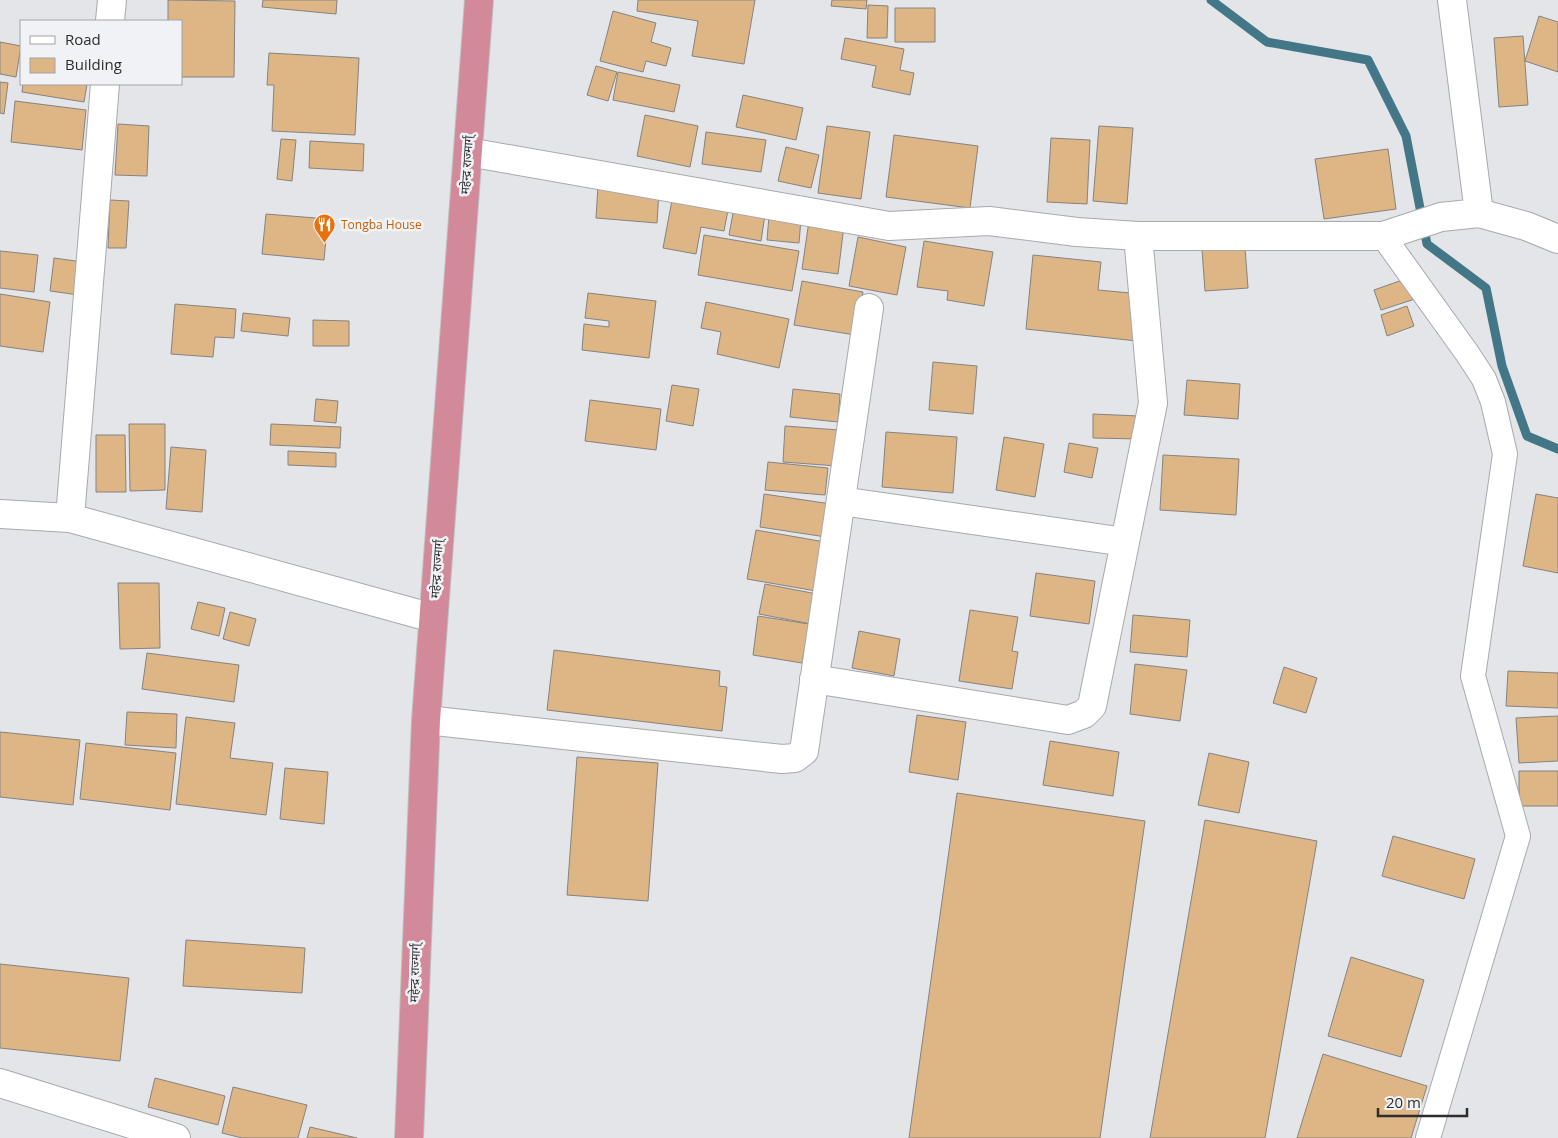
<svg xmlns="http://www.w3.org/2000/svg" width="1558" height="1138" font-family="'Open Sans','Noto Sans Devanagari',sans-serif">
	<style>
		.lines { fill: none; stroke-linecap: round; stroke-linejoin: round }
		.stream { stroke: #437686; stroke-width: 9 }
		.building { fill: #deb584; stroke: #858381 }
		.pedestrian-casing { stroke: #a8a9ac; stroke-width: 26 }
		.minor-casing { stroke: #a8a9ac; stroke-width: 30 }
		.trunk-casing { stroke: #c0c0c0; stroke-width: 30 }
		.pedestrian { stroke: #fff; stroke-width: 24 }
		.minor { stroke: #fff; stroke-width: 28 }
		.trunk { stroke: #d28a9b; stroke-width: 28 }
		.labels { text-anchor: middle; stroke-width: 5; stroke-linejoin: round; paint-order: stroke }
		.street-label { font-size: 12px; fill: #2d2d2e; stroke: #f1f2f5 }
		.food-label { font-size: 12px; fill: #c56008; stroke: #f1f2f5; text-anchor: start }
	</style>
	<rect width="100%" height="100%" fill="#e4e5e8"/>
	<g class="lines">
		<!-- stream -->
		<path class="stream" d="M1211 0 1267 42 1368 60 1406 136 1427 244 1486 288 1502 366 1527 436 1558 449"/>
	</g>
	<!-- building -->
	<path class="building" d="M168 0 235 1 234 77H181V21H168Z
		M263 0H337L336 14 262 7Z
		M638 0H755L744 64 692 56 698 21 637 11Z
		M832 0H867L866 9 831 6Z
		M868 5 888 6 887 38H867Z
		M895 8H935V42H895Z
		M613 11 656 23 651 42 671 48 666 66 646 61 643 72 600 61Z
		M1539 16 1558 22V72L1525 61Z
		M1523 36 1528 105 1499 107 1494 38Z
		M845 38 904 49 900 70 914 73 910 95 872 87 876 66 841 59Z
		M0 42 21 46 16 77 0 74Z
		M269 53 359 58 355 135 272 131 274 85H267Z
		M596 66 617 72 608 101 587 95Z
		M618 72 680 85 674 112 613 100Z
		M0 82 8 83 4 114 0 113Z
		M23 84H87L84 102 22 92Z
		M743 95 803 108 796 140 736 127Z
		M15 101 86 110 82 150 11 142Z
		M645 115 698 126 690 167 637 156Z
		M118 124 149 126 147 176 115 175Z
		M827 126 870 132 861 199 818 193Z
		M1099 126 1133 128 1127 204 1093 201Z
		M706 132 766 140 761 172 702 164Z
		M894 135 978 146 970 208 886 197Z
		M1051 138 1090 140 1087 204 1047 202Z
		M281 139 296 140 292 181 277 179Z
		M310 141 364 144 363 171 309 168Z
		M786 147 819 155 811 188 778 181Z
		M1388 149 1396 209 1324 219 1315 159Z
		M598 186 659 191 657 223 596 218Z
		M673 195 729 205 724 231 701 227 696 254 663 248Z
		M110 200 129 201 126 248H108Z
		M735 202 766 208 761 241 729 235Z
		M266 214 328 219 324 260 262 254Z
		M769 216 801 219 799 243 767 240Z
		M809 221 844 226 838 274 802 269Z
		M704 235 799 251 792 291 698 275Z
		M858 237 906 247 897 295 849 286Z
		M924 241 993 252 984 306 947 300 948 291 917 287Z
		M1245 247 1248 288 1205 291 1202 250Z
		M0 251 38 255 34 292 0 288Z
		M1033 255 1101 262 1098 290 1141 294 1137 341 1026 329Z
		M54 258 83 262 79 295 50 291Z
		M1408 278 1415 299 1381 310 1374 290Z
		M802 281 863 292 855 335 794 325Z
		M588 293 656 301 649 358 582 350 584 324 609 327V321L585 318Z
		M0 294 50 302 43 352 0 346Z
		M706 302 789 319 779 368 717 354 721 332 701 328Z
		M175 304 236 309 234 338 215 337 213 357 171 354Z
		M1407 306 1414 326 1387 336 1381 315Z
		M243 313 290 318 288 336 241 331Z
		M313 320 349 321V346H313Z
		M933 362 977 366 973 414 929 410Z
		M1187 380 1240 384 1238 419 1184 415Z
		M672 385 699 389 693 426 666 421Z
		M793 389 840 394 838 422 790 417Z
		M316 399 338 401 336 423 314 421Z
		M590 400 661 409 656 450 585 441Z
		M1093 414 1139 416V439L1093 438Z
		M129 424H165V490L130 491Z
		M271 424 341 427 340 448 270 445Z
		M785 426 839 430 837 466 783 462Z
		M886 432 957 437 953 493 882 487Z
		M96 435H125L126 492H96Z
		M1004 437 1044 444 1035 497 996 490Z
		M1069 443 1098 448 1092 478 1064 472Z
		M171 447 206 450 202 512 166 509Z
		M288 451 336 453V467L288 465Z
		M1163 455 1239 459 1236 515 1160 510Z
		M768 462 828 468 825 495 765 490Z
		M764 494 831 504 826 537 760 527Z
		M1536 494 1558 498V573L1523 566Z
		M756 530 825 542 816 591 747 579Z
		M1036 573 1095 581 1089 624 1030 616Z
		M118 583H159L160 648 120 649Z
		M765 584 817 594 811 624 759 614Z
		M198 602 225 608 219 636 191 629Z
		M970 610 1018 617 1012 651 1018 652 1012 689 959 681Z
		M230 612 256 619 249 646 223 639Z
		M1133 615 1190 620 1187 657 1130 652Z
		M758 616 809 624 802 663 753 655Z
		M859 631 900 639 894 676 852 668Z
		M554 650 720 671 719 686 727 687 722 731 547 710Z
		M147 653 239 665 234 702 142 689Z
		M1135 664 1187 670 1180 721 1130 714Z
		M1284 667 1317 678 1306 713 1273 703Z
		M1508 671 1558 673V708L1506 706Z
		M127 712 177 714 176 748 125 745Z
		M917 715 966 722 958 780 909 772Z
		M1558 716V761L1519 763 1516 718Z
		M186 717 235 723 230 758 273 763 266 815 176 804Z
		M0 732 80 740 73 805 0 797Z
		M1050 741 1119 752 1113 796 1043 785Z
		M86 743 176 753 170 810 80 799Z
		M1209 753 1249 762 1239 813 1198 805Z
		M577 757 658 763 648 901 567 895Z
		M285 768 328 772 324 824 280 819Z
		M1519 771H1558V806H1519Z
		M957 793 1145 821 1100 1138H909Z
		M1205 820 1317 841 1265 1138H1150Z
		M1393 836 1475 859 1464 899 1382 876Z
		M186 940 305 948 302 993 183 986Z
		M1351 957 1424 980 1401 1057 1328 1036Z
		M0 964 129 978 120 1061 0 1048Z
		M1323 1054 1427 1086 1411 1138H1297Z
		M155 1078 225 1096 218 1125 148 1107Z
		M233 1087 307 1105 298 1138H242L222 1133Z
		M310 1127 357 1138H307Z"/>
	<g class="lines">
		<defs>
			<path id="pedestrian" d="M1383 236 1467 353 1484 379 1493 402 1505 454 1473 676 1518 836 1428 1138"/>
			<path id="minor" d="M1452 0 1479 213
				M110 21 112 0
				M468 152 889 226 989 221 1077 232 1138 236H1383L1441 217 1479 213 1526 226 1558 239
				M841 501 1125 542
				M0 514 70 518 433 618
				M70 518 105 84
				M814 679 1068 720 1084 714 1092 706 1153 403 1138 236
				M426 720 782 759 795 758 804 751 869 308
				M0 1083 176 1138"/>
			<path id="trunk" d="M409 1138 426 720 479 0"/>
		</defs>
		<!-- pedestrian casing -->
		<use href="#pedestrian" class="pedestrian-casing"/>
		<!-- minor casing -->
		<use href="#minor" class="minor-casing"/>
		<!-- trunk casing -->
		<use href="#trunk" class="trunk-casing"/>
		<!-- pedestrian -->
		<use href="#pedestrian" class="pedestrian"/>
		<!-- minor -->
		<use href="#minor" class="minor"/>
		<!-- trunk -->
		<use href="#trunk" class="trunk"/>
	</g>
	<!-- icons -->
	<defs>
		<symbol id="restaurant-pin" viewBox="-11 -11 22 30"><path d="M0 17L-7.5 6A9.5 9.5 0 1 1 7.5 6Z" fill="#e8710a" stroke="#f1f2f5"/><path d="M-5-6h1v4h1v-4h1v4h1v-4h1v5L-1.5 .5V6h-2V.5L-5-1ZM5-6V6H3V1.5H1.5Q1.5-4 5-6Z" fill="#fff"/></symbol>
	</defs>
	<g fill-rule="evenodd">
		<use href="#restaurant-pin" x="312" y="212" width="25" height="34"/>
	</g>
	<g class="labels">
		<!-- street labels -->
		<g class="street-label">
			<text transform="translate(467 165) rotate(-86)" y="4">महेन्द्र राज्मार्ग्</text>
			<text transform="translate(437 569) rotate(-86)" y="4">महेन्द्र राज्मार्ग्</text>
			<text transform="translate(415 973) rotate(-88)" y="4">महेन्द्र राज्मार्ग्</text>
		</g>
		<!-- food labels -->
		<g class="food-label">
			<text x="341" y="229">Tongba House</text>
		</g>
	</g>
	<!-- legend -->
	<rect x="20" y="20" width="162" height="65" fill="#f1f2f5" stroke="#a3a3a5"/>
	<rect x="30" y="36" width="25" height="8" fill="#ffffff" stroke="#a3a3a5"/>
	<text x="65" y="45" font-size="15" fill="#2d2d2e">Road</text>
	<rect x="30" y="58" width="25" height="15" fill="#deb584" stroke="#a3a3a5"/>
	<text x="65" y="70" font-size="15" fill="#2d2d2e">Building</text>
	<!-- scale -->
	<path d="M1378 1108v8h89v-8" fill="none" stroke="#2d2d2e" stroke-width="2.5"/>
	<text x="1386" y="1108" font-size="15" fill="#2d2d2e" stroke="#f1f2f5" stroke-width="4" paint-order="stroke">20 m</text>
</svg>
